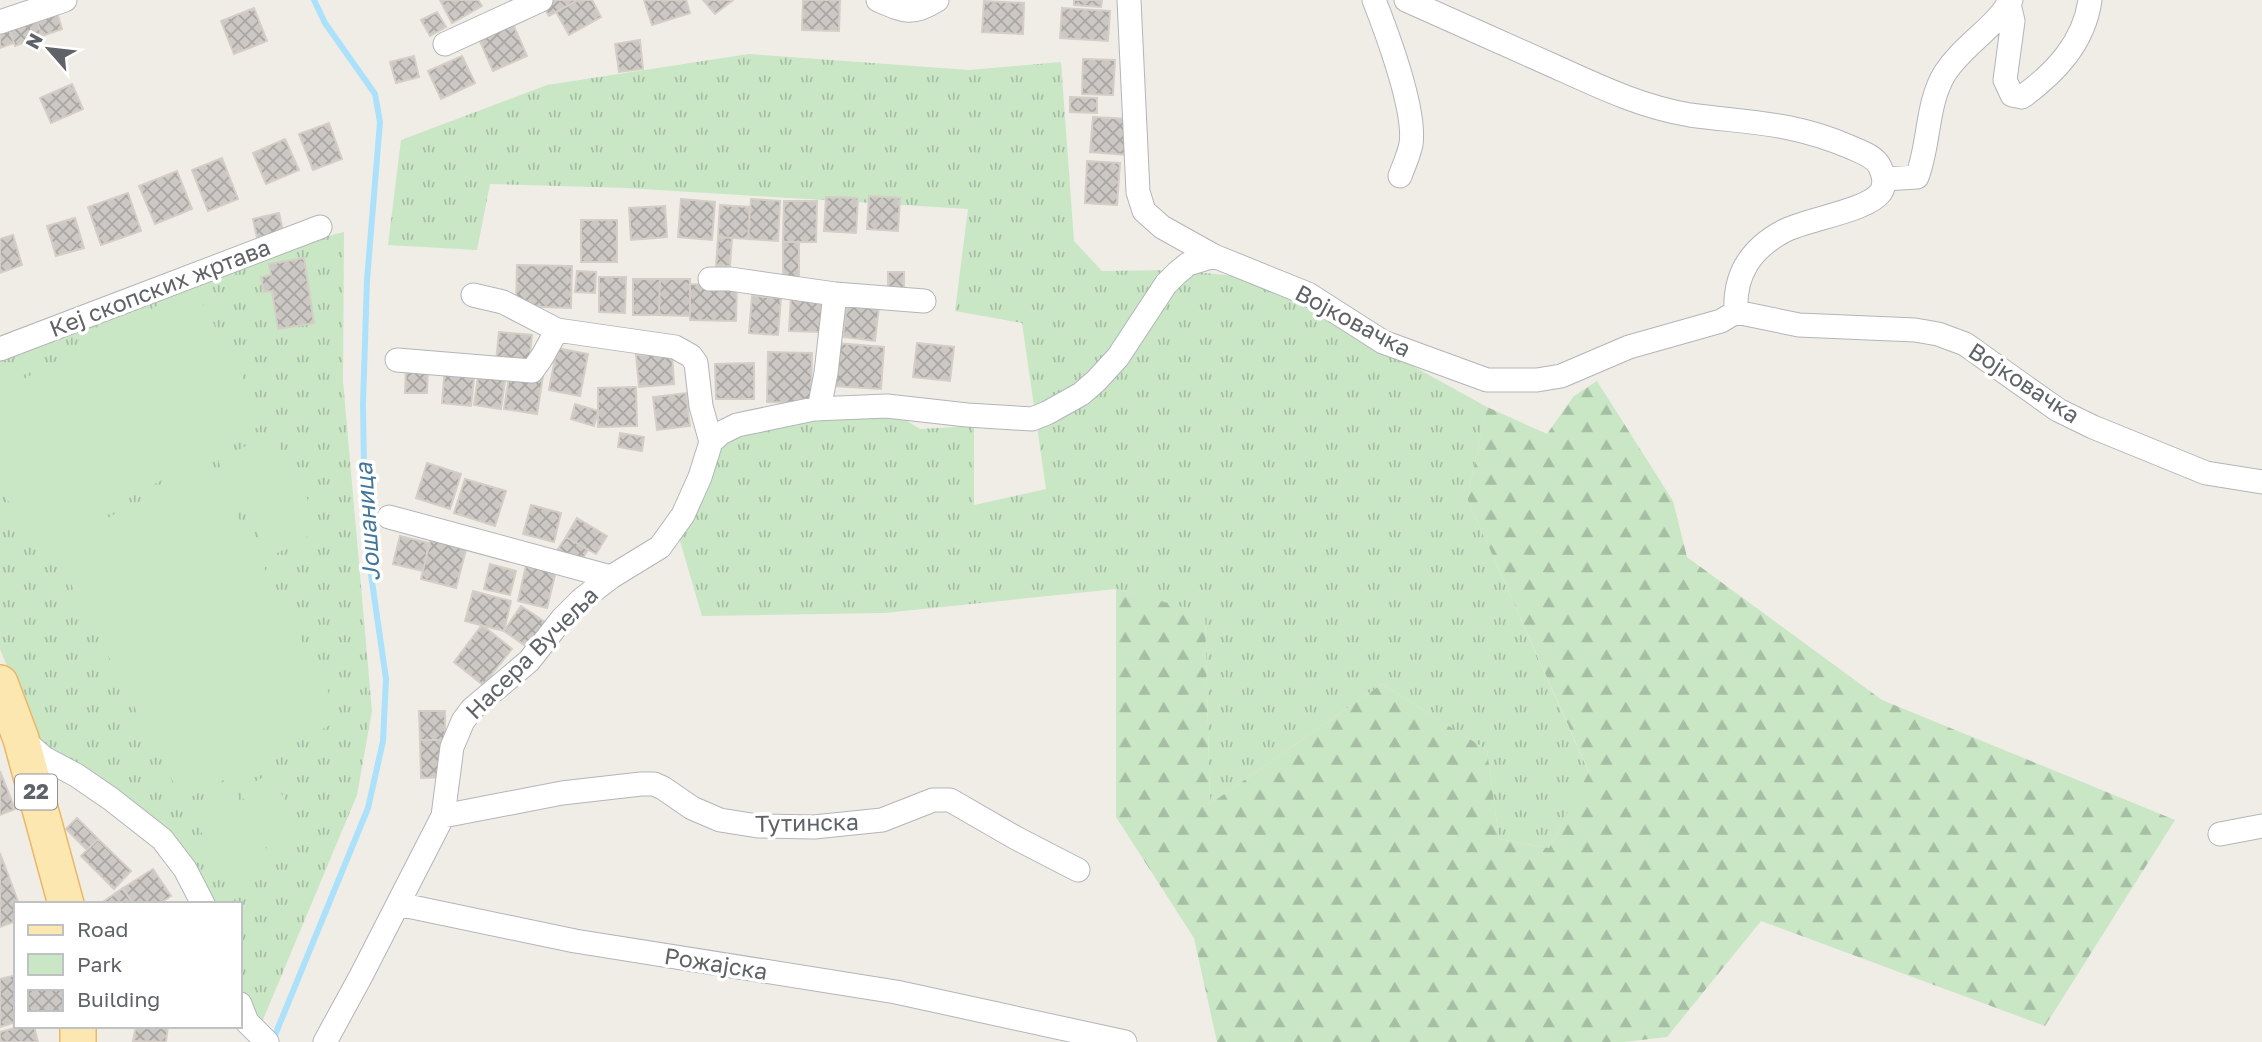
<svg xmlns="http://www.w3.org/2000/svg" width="2262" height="1042" font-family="'Golos Text',sans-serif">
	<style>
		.grass { fill: url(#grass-tufts) }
		.forest { fill: url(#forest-firs) }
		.green { fill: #c9e6c5 }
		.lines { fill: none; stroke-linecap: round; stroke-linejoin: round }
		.stream { stroke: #ace1fb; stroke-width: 6 }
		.building { fill: url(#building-cross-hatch); stroke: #d5cec6; stroke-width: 2 }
		.minor-casing { stroke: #b2b5b9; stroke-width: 25 }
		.primary-casing { stroke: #ecb765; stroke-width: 38 }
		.minor { stroke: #fff; stroke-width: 23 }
		.primary { stroke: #fce7b1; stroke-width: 35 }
		.labels { text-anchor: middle; stroke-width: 7; stroke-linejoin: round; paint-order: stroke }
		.shield { fill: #fff; stroke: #8f9295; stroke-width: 2 }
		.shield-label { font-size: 21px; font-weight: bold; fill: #5f6367 }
		.street-label { font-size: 23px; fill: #5f6367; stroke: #fff }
		.water-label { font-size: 24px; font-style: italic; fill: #42779d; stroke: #fff }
	</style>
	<defs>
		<pattern id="grass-tufts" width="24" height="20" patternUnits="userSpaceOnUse" patternTransform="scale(1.75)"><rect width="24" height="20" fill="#c9e6c5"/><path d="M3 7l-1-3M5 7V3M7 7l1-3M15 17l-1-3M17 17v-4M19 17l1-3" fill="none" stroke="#a6bea4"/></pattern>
		<pattern id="forest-firs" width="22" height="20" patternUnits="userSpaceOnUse" patternTransform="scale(1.75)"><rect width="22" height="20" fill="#c9e6c5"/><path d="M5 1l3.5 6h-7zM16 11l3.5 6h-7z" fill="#a6bea4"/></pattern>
		<pattern id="building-cross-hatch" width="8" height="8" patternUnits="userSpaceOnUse" patternTransform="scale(1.75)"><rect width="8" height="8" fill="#ccc8c4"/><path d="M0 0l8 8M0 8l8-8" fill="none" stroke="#a9a6a3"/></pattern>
	</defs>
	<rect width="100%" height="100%" fill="#f0ede7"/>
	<!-- grass -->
	<path class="grass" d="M749 54 969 70 1061 62 1074 241 1102 271 1177 270 1253 278 1487 407 1467 498 1589 773 1549 848 1499 839 1487 750 1382 684 1210 804 1205 614 1116 589 884 613 702 616 678 534 718 442 818 414 891 411 920 429 974 426V505L1046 489 1022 323 955 311 968 209 626 188 490 184 477 250 388 245 401 140 547 85Z
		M344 232 343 381 372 711 357 795 257 1034 240 1004V904H203L185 869 44 758 0 649V355L240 259Z"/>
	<!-- forest -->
	<path class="forest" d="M1597 381 1673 501 1687 557 1882 700 2175 820 2045 1026 1761 921 1667 1037 1624 1042H1217L1194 938 1116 817V589L1205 613 1210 804 1382 684 1487 750 1499 839 1549 848 1589 772 1467 498 1487 407 1547 434 1574 396Z"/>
	<!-- green -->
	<path class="green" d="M193 286 267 422 35 550 0 486V392Z
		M271 432 323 528 270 557 218 461Z
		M211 464 342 719 183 801 52 547Z
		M270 773 305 836 274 853 239 791Z
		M235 792 271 857 228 881 192 815Z"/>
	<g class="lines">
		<!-- stream -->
		<path class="stream" d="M273 1040 368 808 383 741 386 679 365 533 363 404 367 280 380 122 375 94 325 23 314 0"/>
	</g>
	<!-- building -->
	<path class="building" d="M440 0H478L482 6 452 23Z
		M547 0H578L549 16 541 3Z
		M578 0H592L601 17 569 35 556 12Z
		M644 0H686L690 13 652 25Z
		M703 0H733L715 14Z
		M803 0H840L839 31 802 30Z
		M1074 0H1102L1101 7 1074 5Z
		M984 1 1024 3 1023 34 982 32Z
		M254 8 267 41 234 54 221 21Z
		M1062 8 1110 11 1108 41 1060 38Z
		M56 9 62 29 42 36 35 16Z
		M437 12 446 27 430 36 421 20Z
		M35 16 42 36 15 46 8 26Z
		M513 24 527 56 493 71 479 39Z
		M8 27 14 43 0 48V30Z
		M640 40 643 69 619 72 615 44Z
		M414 56 419 77 396 83 390 62Z
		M462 56 475 83 441 99 428 71Z
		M1083 59 1115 60 1113 95 1082 94Z
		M72 84 83 109 51 123 40 98Z
		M1070 97 1097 98V113L1070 112Z
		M1093 117 1130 119 1127 155 1090 152Z
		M329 123 342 159 313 170 299 134Z
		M285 139 299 170 266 184 253 153Z
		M222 158 238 199 208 211 192 170Z
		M1087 161 1120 163 1117 205 1085 203Z
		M177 171 192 209 155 224 139 186Z
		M128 193 141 231 101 245 88 207Z
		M869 196 900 198 898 231 867 229Z
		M826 197 858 198 856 233 824 231Z
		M681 199 715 202 712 240 678 237Z
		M751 199 780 201 778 241 748 239Z
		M784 201H817L816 242H783Z
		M720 205 750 207 748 239 718 237Z
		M665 206 667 237 631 240 629 208Z
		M279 213 283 231 257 238 253 219Z
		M75 218 84 248 56 256 47 226Z
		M581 220H617V262H581Z
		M13 235 22 265 0 273V239Z
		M718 237 732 238 730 266H716Z
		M783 242H799V279H783Z
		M304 258 314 323 278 329 272 291 264 292 261 277 271 275 269 264Z
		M517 265 572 266 571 308 516 306Z
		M577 271 596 272 595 293 575 292Z
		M888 272H904V291H888Z
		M599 277H626L625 313 599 312Z
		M633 279H660L659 315H633Z
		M660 279H690V316L659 315Z
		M690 284 737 285 736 321 690 320Z
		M752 296 781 298 778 335 749 333Z
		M791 296 823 297 821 332 789 331Z
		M847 303 879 307 875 341 843 337Z
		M499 332 532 335 529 364 496 362Z
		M836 343 884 347 881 389 833 386Z
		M917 343 954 347 950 381 913 377Z
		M557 348 588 354 580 396 549 390Z
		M768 352 812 353 811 403 767 402Z
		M672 353 674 384 639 387 636 355Z
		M754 363V399H716L715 364Z
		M406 366 428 367 427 393H405Z
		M445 367 475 370 471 406 442 403Z
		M479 370 506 374 501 409 474 405Z
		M510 371 543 376 537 414 504 409Z
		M636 387 637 426 598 427V388Z
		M686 393 690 426 657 430 653 397Z
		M575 404 598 411 594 426 571 419Z
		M620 433 644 437 642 451 618 447Z
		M427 463 461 474 450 509 416 498Z
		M465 479 506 491 495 526 454 513Z
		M531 505 561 513 554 542 523 534Z
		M577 518 607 536 596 554 566 537Z
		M400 536 429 543 423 571 393 564Z
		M431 537 467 546 456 588 421 579Z
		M566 537 588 550 578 565 556 552Z
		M527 561 557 567 547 608 518 601Z
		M490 564 516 571 510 595 484 589Z
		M473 591 511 601 504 631 465 621Z
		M521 606 548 624 530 649 504 631Z
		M482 625 512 649 483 685 454 662Z
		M419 711H445V740H420Z
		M420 740H445L446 777 421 778Z
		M0 771 15 809 0 815Z
		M77 818 98 839 87 850 66 829Z
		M98 839 131 871 114 889 81 856Z
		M0 853 19 904H16V921L0 927Z
		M153 869 171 896 159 904H133L123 888Z
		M123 888 133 904H100Z
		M16 975V1022L0 1027V979Z
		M22 1026H34L38 1042H0V1032Z
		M136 1026H168L166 1042 133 1041Z"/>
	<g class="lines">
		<defs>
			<path id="minor" d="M878 0C903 11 912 16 937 0
				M1129 0 1138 192 1144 211 1162 227 1214 256 1308 294 1383 342 1487 380H1537L1561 376 1629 347 1721 321 1736 312 1799 325 1915 330 1938 334 1965 344 2058 410 2093 427 2206 473 2262 482
				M1374 0C1387 33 1416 111 1411 144 1409 155 1404 165 1400 176
				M1406 0C1456 22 1506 45 1556 67 1600 87 1642 107 1690 115 1750 123 1792 122 1850 147 1861 152 1875 156 1880 167 1884 176 1886 184 1881 192 1868 211 1806 219 1784 231 1750 249 1734 275 1736 312
				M2008 0 2013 21 2005 80 2012 95 2022 97C2055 73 2084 43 2090 0
				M0 22 65 0
				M445 44 541 0
				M1884 179 1917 177C1930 143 1926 104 1945 73 1963 45 1995 28 2011 0
				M710 279H730L835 294 924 301
				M473 295 503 302 557 330 675 347 691 356 696 363 701 406 711 442
				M0 349 320 227
				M397 360 532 371 542 357 557 330
				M819 409 826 373 835 294
				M389 517 611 577
				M22 739 44 758 76 775 111 799 162 839 185 869 203 904
				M443 816 562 793 641 784H654L663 788 692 808 720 820 758 826 814 827 882 820 933 800H950L1016 838 1078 870
				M2220 834 2262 826
				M398 904 575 941 896 992 1125 1042
				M240 1004 247 1022 267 1042
				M325 1042 361 976 443 816 452 747 463 721 472 709 529 661 562 619 581 600 611 577 660 547 683 515 700 477 711 442 721 433 737 425 814 409 887 406 967 415 1032 419 1047 413 1081 394 1096 381 1118 357 1166 284 1177 273 1188 264 1214 256"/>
			<path id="primary" d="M0 683 21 739 66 904
				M78 1042V1026"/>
		</defs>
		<!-- minor casing -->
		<use href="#minor" class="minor-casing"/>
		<!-- primary casing -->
		<use href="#primary" class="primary-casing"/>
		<!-- minor -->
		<use href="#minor" class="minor"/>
		<!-- primary -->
		<use href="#primary" class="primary"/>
	</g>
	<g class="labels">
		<!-- shield labels -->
		<rect class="shield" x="15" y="774.5" width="42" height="35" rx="5"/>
		<g class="shield-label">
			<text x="36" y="799">22</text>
		</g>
		<!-- street labels -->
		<g class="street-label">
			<text transform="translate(160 288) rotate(-21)" y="8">Кеј скопских жртава</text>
			<text transform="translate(1353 321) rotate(28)" y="8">Војковачка</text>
			<text transform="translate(2024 383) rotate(33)" y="8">Војковачка</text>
			<text transform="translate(532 653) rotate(-45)" y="8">Насера Вучеља</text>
			<text transform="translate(807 823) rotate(-1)" y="8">Тутинска</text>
			<text transform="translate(716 964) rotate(9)" y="8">Рожајска</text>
		</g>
		<!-- water labels -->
		<g class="water-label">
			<text transform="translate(368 522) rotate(-94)" y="8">Јошаница</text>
		</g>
	</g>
	<!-- legend -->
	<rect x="14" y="902" width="228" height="126" fill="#ffffff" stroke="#bfc1c2" stroke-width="2"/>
	<rect x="28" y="925" width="35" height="10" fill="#fce7b1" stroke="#bfc1c2" stroke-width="2"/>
	<text x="77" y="937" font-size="21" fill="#5f6367">Road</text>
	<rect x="28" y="954" width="35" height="21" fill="#c9e6c5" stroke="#bfc1c2" stroke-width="2"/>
	<text x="77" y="972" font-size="21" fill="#5f6367">Park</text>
	<rect x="28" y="990" width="35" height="21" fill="url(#building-cross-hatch)" stroke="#bfc1c2" stroke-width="2"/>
	<text x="77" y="1007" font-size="21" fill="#5f6367">Building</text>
	<!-- north arrow -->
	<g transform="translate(49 49) rotate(298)" stroke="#ffffff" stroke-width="5" paint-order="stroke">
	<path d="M0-5L12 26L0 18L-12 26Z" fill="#5f6367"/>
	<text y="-10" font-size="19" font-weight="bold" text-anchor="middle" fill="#5f6367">N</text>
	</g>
</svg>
